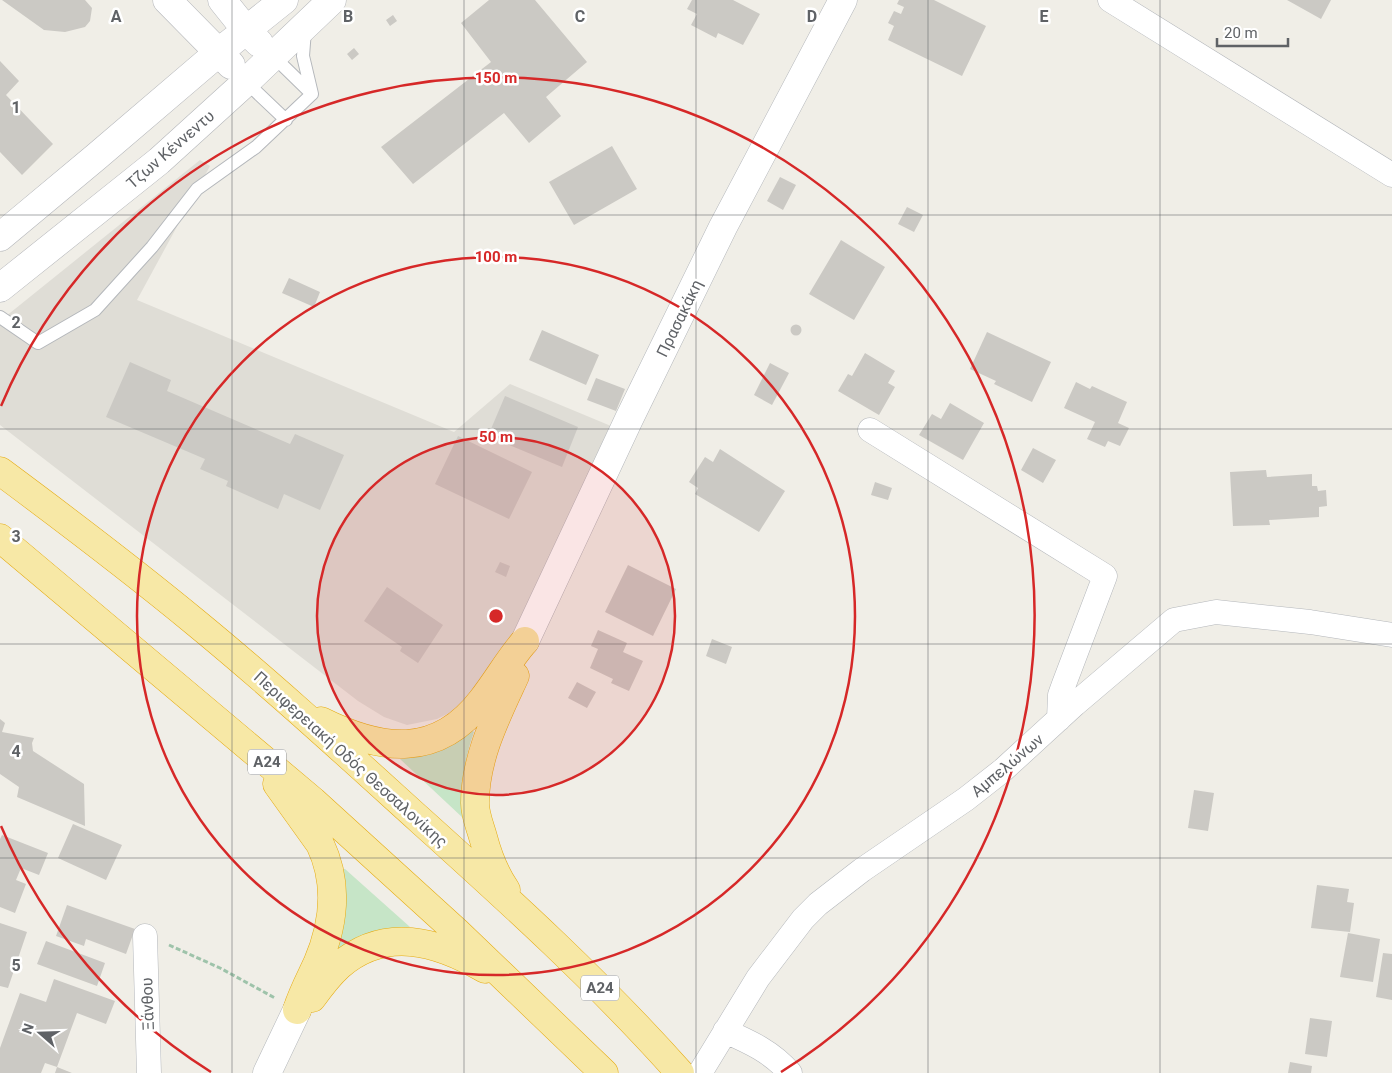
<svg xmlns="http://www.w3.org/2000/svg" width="1392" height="1073" font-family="Roboto,sans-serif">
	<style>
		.education { fill: #dfddd6 }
		.green { fill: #c6e5c7 }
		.building { fill: #cbc9c4 }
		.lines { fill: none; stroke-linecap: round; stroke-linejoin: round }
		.service-casing { stroke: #b4b7bb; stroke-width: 14 }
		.minor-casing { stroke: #b4b7bb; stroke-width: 25 }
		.tertiary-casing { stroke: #b4b7bb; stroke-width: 29 }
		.secondary-casing { stroke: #b4b6ba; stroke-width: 29 }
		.trunk-casing { stroke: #e5ab12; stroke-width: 29 }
		.path { stroke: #9ec3aa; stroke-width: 3; stroke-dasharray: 5 2.5; stroke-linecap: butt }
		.service { stroke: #fff; stroke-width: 12 }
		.minor { stroke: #fff; stroke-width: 24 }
		.tertiary { stroke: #fff; stroke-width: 28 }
		.secondary { stroke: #fff; stroke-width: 28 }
		.trunk { stroke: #f7e8a6; stroke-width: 28 }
		.grid { fill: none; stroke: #5f6266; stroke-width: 1; stroke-opacity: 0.55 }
		.ring { fill: none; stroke: #d62828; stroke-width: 2.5 }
		.labels { text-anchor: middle; stroke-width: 5; stroke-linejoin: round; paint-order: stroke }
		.shield { fill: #fff; stroke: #8f9194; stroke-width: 1 }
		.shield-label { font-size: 15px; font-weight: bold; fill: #5f6266 }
		.street-label { font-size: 16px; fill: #5f6266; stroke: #fff }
		.grid-label { font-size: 16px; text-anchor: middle; font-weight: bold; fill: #5f6266; stroke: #fff; stroke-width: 5; stroke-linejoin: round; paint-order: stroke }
		.centre { fill: #d62828; stroke: #fff; stroke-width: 2.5 }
		.ring-label { font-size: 15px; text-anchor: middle; font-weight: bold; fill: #d62828; stroke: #fff; stroke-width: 5; stroke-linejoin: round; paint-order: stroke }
	</style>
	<rect width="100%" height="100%" fill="#f0eee7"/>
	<!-- education -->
	<path class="education" d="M200 160 210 166 137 300 454 432 510 384 611 426 524 613 509 642 469 695 453 711 437 719 407 725 384 717 358 701 0 425V321Z"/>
	<!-- green -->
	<path class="green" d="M472 730 474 732C463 762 462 786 463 818L400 759C433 755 445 750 472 730Z
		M343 869H345L410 927 390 929 335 953Z"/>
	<!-- building -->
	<path class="building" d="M2 0H85L92 8 90 21 85 27 65 32 44 30Z
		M489 0H535L587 62 546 97 561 116 529 143 504 113 413 184 381 147 491 62 461 23Z
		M692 0H733L760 14 743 45 718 33 716 38 691 25 697 14 687 9Z
		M899 0H934L986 26 962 76 888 40 894 26 888 23 894 11 901 14 904 7 897 4Z
		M1287 0H1331L1321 19Z
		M393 15 397 21 390 26 386 20Z
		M354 48 359 54 352 60 347 54Z
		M0 61 19 81 6 95 53 144 22 175 0 152Z
		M612 146 637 189 574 225 549 182Z
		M780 177 796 185 783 210 767 201Z
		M907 207 923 215 914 232 898 224Z
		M841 240 885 267 854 320 809 294Z
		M289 278 320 292 314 307 282 293Z
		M790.5 330a5.5 5.5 0 1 1 11 0a5.5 5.5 0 1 1-11 0Z
		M542 330 599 355 586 385 529 360Z
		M987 332 1051 362 1032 402 994 384 996 381 970 369Z
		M865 353 895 371 888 383 895 387 879 415 838 391 848 374 852 376Z
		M130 362 171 380 167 391 290 444 295 434 344 455 320 510 284 494 278 509 226 486 228 481 200 469 205 459 106 417Z
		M770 363 789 373 772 405 754 395Z
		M596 378 625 389 616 411 587 400Z
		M1076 382 1090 389 1092 386 1127 402 1118 423 1129 428 1120 446 1108 441 1105 447 1087 439 1095 422 1064 408Z
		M505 396 578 427 562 467 488 436Z
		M950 403 984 423 963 460 919 435 932 414 941 419Z
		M458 436 532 472 509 519 435 484Z
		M1033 448 1056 460 1043 483 1021 470Z
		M720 449 785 491 759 532 695 494 698 488 689 482 705 457 713 462Z
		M1266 470 1267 477 1312 474V486H1317L1318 491 1326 490 1327 506 1319 507V517L1269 520 1270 525 1233 526 1230 472Z
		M875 482 892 488 888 500 871 495Z
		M500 562 510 566 506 577 495 572Z
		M628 565 676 589 653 636 605 612Z
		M387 587 443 625 418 663 400 651 402 647 364 621Z
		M598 630 627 643 623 652 643 661 629 691 611 683 613 679 590 668 598 649 591 646Z
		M712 639 732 647 726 664 706 656Z
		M577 682 596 692 587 708 568 698Z
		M0 719 5 723 2 732 34 738 32 743 33 751 84 784 85 826 17 797 19 787 0 774Z
		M1194 790 1214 793 1208 831 1188 828Z
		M73 824 122 845 106 880 58 858Z
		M2 835 48 853 39 875 21 868 16 880 26 884 15 913 0 907V839Z
		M1317 885 1349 889 1347 902 1354 903 1350 932 1311 928Z
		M67 905 135 929 126 954 86 939 84 946 56 936Z
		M0 923 27 932 8 988 0 986Z
		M1348 933 1380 939 1373 982 1340 977Z
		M46 941 105 963 97 986 37 964Z
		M1383 953 1392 954V1000L1376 997Z
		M54 979 115 1001 106 1024 77 1013 57 1067 45 1063 41 1073H0V1048L20 993 46 1002Z
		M1310 1018 1332 1021 1327 1057 1305 1054Z
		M1290 1062 1312 1066 1311 1073H1288Z
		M57 1067 72 1073H55Z"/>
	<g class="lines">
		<defs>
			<path id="service" d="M305 30 303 56 312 94
				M246 82 286 120
				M0 317 38 343 95 310 152 247 197 189 256 147 312 94 273 56"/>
			<path id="minor" d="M1110 0 1392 175
				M870 430 1105 576 1064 684 1060 695 1059 719
				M145 936 149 1073
				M725 1031C750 1042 772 1052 790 1073
				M700 1073 758 978 803 919 818 904 862 870 966 799 1003 770 1075 704 1174 620 1216 612 1310 622 1392 635"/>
			<path id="tertiary" d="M525 641 629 419 723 227 843 0
				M267 1073 297 1010"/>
			<path id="secondary" d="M167 0 231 65
				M222 0 246 30 259 43
				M0 237 96 157 219 52 284 0
				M0 288 159 161 246 82 332 0"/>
			<path id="trunk" d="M0 471C66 520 132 570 195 622 273 686 347 754 421 821 511 902 600 983 680 1073
				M0 538 313 801 457 932 604 1073
				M321 721C381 751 437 759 482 700 497 681 509 659 525 641
				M277 784 320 844C339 884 334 925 317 964 310 979 302 994 297 1010
				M506 890C495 874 488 856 483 837 480 826 475 815 475 803 475 758 496 717 515 676
				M312 998C320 987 328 976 339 966 385 926 437 941 485 969"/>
		</defs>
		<!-- service casing -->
		<use href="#service" class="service-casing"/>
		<!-- minor casing -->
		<use href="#minor" class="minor-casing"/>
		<!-- tertiary casing -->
		<use href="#tertiary" class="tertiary-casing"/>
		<!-- secondary casing -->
		<use href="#secondary" class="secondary-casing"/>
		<!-- trunk casing -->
		<use href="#trunk" class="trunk-casing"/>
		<!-- path -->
		<path class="path" d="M169 945 220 968 275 998"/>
		<!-- service -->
		<use href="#service" class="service"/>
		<!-- minor -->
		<use href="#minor" class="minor"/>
		<!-- tertiary -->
		<use href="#tertiary" class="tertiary"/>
		<!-- secondary -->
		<use href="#secondary" class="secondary"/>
		<!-- trunk -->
		<use href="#trunk" class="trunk"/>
	</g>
	<!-- grid -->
	<path class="grid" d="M232 0V1073M464 0V1073M696 0V1073M928 0V1073M1160 0V1073M0 215H1392M0 429H1392M0 644H1392M0 858H1392"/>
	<!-- distance rings -->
	<circle cx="496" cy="616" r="179" fill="#d62828" fill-opacity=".12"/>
	<g class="ring">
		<circle cx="496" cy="616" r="179"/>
		<circle cx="496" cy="616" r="359"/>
		<path d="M211 1072A538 538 0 0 1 1 826M1 406A538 538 0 1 1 781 1072"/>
	</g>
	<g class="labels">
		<!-- shield labels -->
		<g class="shield">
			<rect x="248" y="749.5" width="38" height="25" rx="4"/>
			<rect x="581" y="975.5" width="38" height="25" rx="4"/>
		</g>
		<g class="shield-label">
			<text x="267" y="767">Α24</text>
			<text x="600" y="993">Α24</text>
		</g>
		<!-- street labels -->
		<g class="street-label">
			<text transform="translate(170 149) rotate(-41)" y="6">Τζων Κέννεντυ</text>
			<text transform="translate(679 318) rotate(-64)" y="6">Πρασακάκη</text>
			<text transform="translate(351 759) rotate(42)" y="6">Περιφερειακή Οδός Θεσσαλονίκης</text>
			<text transform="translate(1007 765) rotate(-40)" y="6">Αμπελώνων</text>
			<text transform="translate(147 1004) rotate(-92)" y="6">Ξάνθου</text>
		</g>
	</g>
	<g class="grid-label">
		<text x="116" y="22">A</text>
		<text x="348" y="22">B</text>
		<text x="580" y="22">C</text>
		<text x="812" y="22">D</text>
		<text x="1044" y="22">E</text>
		<text x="16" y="113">1</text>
		<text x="16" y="328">2</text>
		<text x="16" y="542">3</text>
		<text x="16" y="757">4</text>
		<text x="16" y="971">5</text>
	</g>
	<circle cx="496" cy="616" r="8" class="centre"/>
	<g class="ring-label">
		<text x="496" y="83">150 m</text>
		<text x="496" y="262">100 m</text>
		<text x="496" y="442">50 m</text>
	</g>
	<!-- north arrow -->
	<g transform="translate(40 1033) rotate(290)" stroke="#ffffff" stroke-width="4" paint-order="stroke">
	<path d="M0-4L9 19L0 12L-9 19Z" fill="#5f6266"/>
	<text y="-8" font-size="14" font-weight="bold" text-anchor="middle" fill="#5f6266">N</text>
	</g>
	<!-- scale -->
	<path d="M1217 38v8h71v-8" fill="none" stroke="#5f6266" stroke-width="2.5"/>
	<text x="1224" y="38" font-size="15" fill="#5f6266" stroke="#ffffff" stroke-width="4" paint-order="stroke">20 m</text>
</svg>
